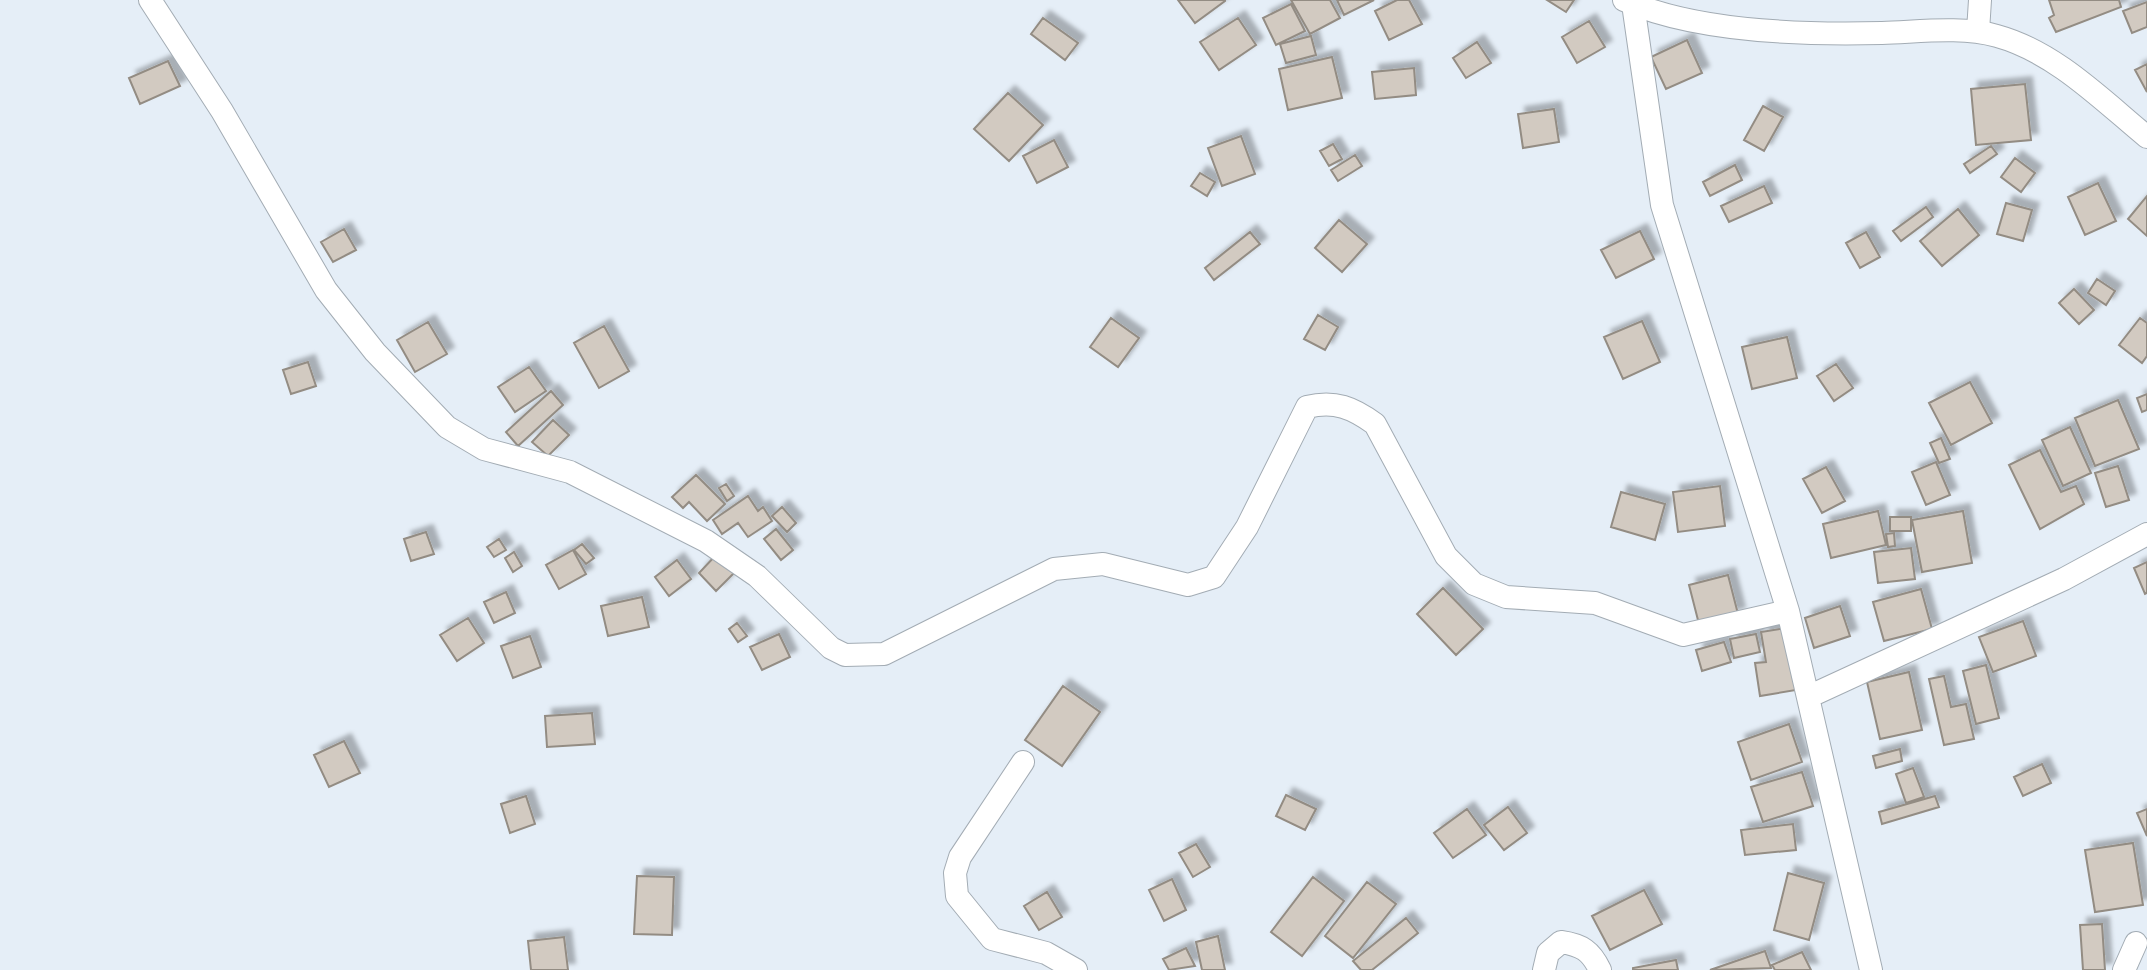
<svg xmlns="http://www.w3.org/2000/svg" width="2147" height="970" font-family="Manrope,sans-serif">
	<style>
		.building { fill: #d2cac1; stroke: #938c83; stroke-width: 2; filter: url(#shadow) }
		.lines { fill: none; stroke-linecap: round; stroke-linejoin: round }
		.minor-casing { stroke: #a3acb4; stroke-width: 24 }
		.minor { stroke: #fff; stroke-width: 22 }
	</style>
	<defs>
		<filter id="shadow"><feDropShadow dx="7" dy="-7" stdDeviation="2" flood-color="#0004"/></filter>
	</defs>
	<rect width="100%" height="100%" fill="#e5eef7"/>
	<!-- building -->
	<path class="building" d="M1178 0H1225V1L1195 23Z
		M1291 0H1330L1340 18 1310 34Z
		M1337 0H1374L1344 15Z
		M1397 0H1409L1422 24 1389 40 1375 11Z
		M1547 0H1574L1566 12Z
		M2049 0H2119L2121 7 2056 32 2049 18 2054 15Z
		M2147 2V27L2132 33 2123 11Z
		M1291 4 1305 31 1276 45 1263 18Z
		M1043 18 1078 43 1065 60 1031 34Z
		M1238 18 1256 45 1219 70 1200 42Z
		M1589 21 1605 47 1577 63 1562 37Z
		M1311 36 1316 55 1286 63 1280 44Z
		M1687 40 1702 73 1666 89 1651 57Z
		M1477 42 1491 63 1466 78 1453 58Z
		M1332 57 1342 98 1288 110 1279 69Z
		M168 61 180 86 140 104 129 78Z
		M2147 64V92L2135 70Z
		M1414 68 1416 95 1375 99 1372 72Z
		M2025 84 2031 140 1976 145 1971 89Z
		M1008 93 1043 125 1009 161 974 129Z
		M1763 106 1783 117 1764 151 1744 140Z
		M1554 109 1559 142 1523 148 1518 114Z
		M1241 136 1255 174 1222 186 1208 148Z
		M1054 140 1068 167 1037 183 1023 156Z
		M1333 144 1342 159 1329 166 1320 151Z
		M1991 146 1997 154 1970 173 1964 164Z
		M1355 155 1362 166 1338 181 1331 170Z
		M2015 158 2035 173 2021 192 2001 177Z
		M1735 165 1742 180 1710 196 1703 182Z
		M1200 173 1215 182 1207 196 1191 186Z
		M2098 183 2116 221 2085 235 2068 197Z
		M1764 186 1772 203 1729 222 1721 206Z
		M2147 196V236L2128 219Z
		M2006 203 2032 210 2023 241 1997 234Z
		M1926 207 1933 217 1901 241 1893 231Z
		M1958 209 1979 235 1942 266 1920 241Z
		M1339 220 1367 244 1342 272 1315 248Z
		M344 229 356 250 333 262 321 242Z
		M1640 231 1654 259 1616 278 1601 250Z
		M1250 232 1260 244 1214 280 1205 268Z
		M1866 232 1880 257 1860 268 1846 243Z
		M2097 279 2115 291 2106 305 2088 293Z
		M2074 289 2094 310 2079 324 2059 303Z
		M1318 315 1338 327 1325 350 1304 339Z
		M1111 318 1139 338 1118 367 1090 347Z
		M2140 318 2147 323V356L2142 363 2119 345Z
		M1642 321 1660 362 1623 379 1604 337Z
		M428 322 447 354 415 372 397 340Z
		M604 326 629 371 599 388 574 343Z
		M1787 337 1797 378 1752 389 1742 347Z
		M308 362 316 386 291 394 283 370Z
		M1836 364 1853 388 1834 401 1817 376Z
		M529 367 546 391 515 412 498 387Z
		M1970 382 1992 423 1951 445 1929 403Z
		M551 391 563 405 518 446 506 432Z
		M2147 394V410L2142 412 2137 398Z
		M2118 400 2139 449 2095 466 2075 418Z
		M553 420 569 435 548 456 532 442Z
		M2070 427 2091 473 2063 486 2042 440Z
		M1941 438 1950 459 1939 463 1930 443Z
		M2040 450 2061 492 2076 486 2084 504 2040 529 2009 465Z
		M1936 462 1950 495 1926 505 1912 472Z
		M2118 466 2129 500 2106 507 2095 473Z
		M1826 467 1845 501 1822 513 1803 479Z
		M696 475 725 504 707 521 689 502 683 508 672 497Z
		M726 484 734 496 727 501 719 488Z
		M1720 486 1725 526 1678 532 1673 492Z
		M1621 492 1665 504 1655 540 1611 527Z
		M748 496 758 511 763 507 772 521 748 537 738 523 722 534 713 520Z
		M782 507 796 523 787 532 772 516Z
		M1878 511 1886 545 1831 558 1823 524Z
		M1963 511 1972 563 1922 572 1912 520Z
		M1890 517H1911V531H1890Z
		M776 529 793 550 781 560 764 539Z
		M426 532 434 554 411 561 404 539Z
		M1894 533 1895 546 1888 547 1886 534Z
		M499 539 506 550 494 557 487 547Z
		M582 544 594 558 586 564 574 550Z
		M1911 548 1915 579 1878 583 1874 552Z
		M573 550 586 574 559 589 546 565Z
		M514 552 522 566 513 572 505 558Z
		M716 555 734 573 716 591 699 573Z
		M677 560 691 579 669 596 655 577Z
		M2147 562V593L2145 594 2134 568Z
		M1728 575 1738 614 1699 624 1689 585Z
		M1443 588 1483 629 1456 655 1417 614Z
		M1921 589 1932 629 1884 641 1873 602Z
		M506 592 515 613 494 623 484 602Z
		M642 597 649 627 608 636 601 606Z
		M1840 606 1850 636 1814 648 1805 618Z
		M468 618 484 643 457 661 440 635Z
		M2023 621 2036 656 1993 672 1979 637Z
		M737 623 747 636 738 642 729 629Z
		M1786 628 1796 690 1760 696 1755 663 1766 662 1761 632Z
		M779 634 790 657 762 670 750 647Z
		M1756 634 1760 652 1734 658 1730 639Z
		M530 636 541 667 513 678 501 646Z
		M1724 642 1731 662 1702 671 1696 650Z
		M1986 665 1999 718 1976 724 1963 671Z
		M1909 672 1922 730 1880 739 1867 682Z
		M1944 676 1951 707 1966 704 1974 739 1944 745 1929 679Z
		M1063 686 1100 712 1062 766 1025 740Z
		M592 713 595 744 547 747 545 716Z
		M1789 724 1802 762 1751 780 1738 742Z
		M344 741 360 773 329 787 314 755Z
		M1900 749 1902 761 1876 768 1873 756Z
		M2042 764 2051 783 2023 796 2014 777Z
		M1913 768 1924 797 1906 803 1896 774Z
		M1802 772 1813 806 1763 822 1751 787Z
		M1286 795 1316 809 1305 830 1276 816Z
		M526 796 535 824 510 833 501 804Z
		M1935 796 1939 807 1882 824 1879 812Z
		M1508 807 1527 833 1504 850 1484 825Z
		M1467 809 1486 835 1453 858 1434 833Z
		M2147 809V836L2137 813Z
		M1793 824 1796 850 1745 855 1741 830Z
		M2133 843 2143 905 2095 912 2085 850Z
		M1196 844 1210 867 1193 877 1179 853Z
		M1788 873 1824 883 1809 940 1774 930Z
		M637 876 674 877 672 935 634 934Z
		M1313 877 1344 901 1302 956 1271 932Z
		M1172 879 1186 910 1164 921 1149 890Z
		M1367 882 1396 904 1353 958 1325 936Z
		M1644 890 1662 924 1610 950 1592 916Z
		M1047 892 1062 917 1039 930 1024 906Z
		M1406 918 1418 933 1372 970H1361L1353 961Z
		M2102 924 2105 970H2083L2080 925Z
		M1218 936 1225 970H1202L1196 942Z
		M564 937 568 970H531L528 941Z
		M1186 948 1195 966 1169 970 1163 959Z
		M1765 951 1771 968 1710 970Z
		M1802 952 1811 970H1775L1772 965Z
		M1676 960 1678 970H1633V968Z"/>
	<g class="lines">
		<defs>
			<path id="minor" d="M150 0 222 111 326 290 375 352 447 427 484 449 570 472 706 541 757 576 831 648 845 655 884 654 1054 569 1103 564 1188 585 1214 577 1247 527 1307 407C1335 400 1353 408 1375 424L1446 556 1474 584 1506 597 1595 603 1683 635 1788 611
				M1624 0C1695 32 1804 35 1882 33 1919 32 1961 26 1997 36 2055 52 2101 99 2147 137
				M1633 4 1662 205 1788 611 1871 970
				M1978 31 1980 0
				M1808 697 2064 579 2147 534
				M1023 762 960 857 955 873 957 896 992 939 1046 953 1076 970
				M1544 970 1548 953 1561 942C1582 945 1591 951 1600 970
				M2124 970 2136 943"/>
		</defs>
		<!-- minor casing -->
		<use href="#minor" class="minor-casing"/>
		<!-- minor -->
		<use href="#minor" class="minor"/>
	</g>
</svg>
